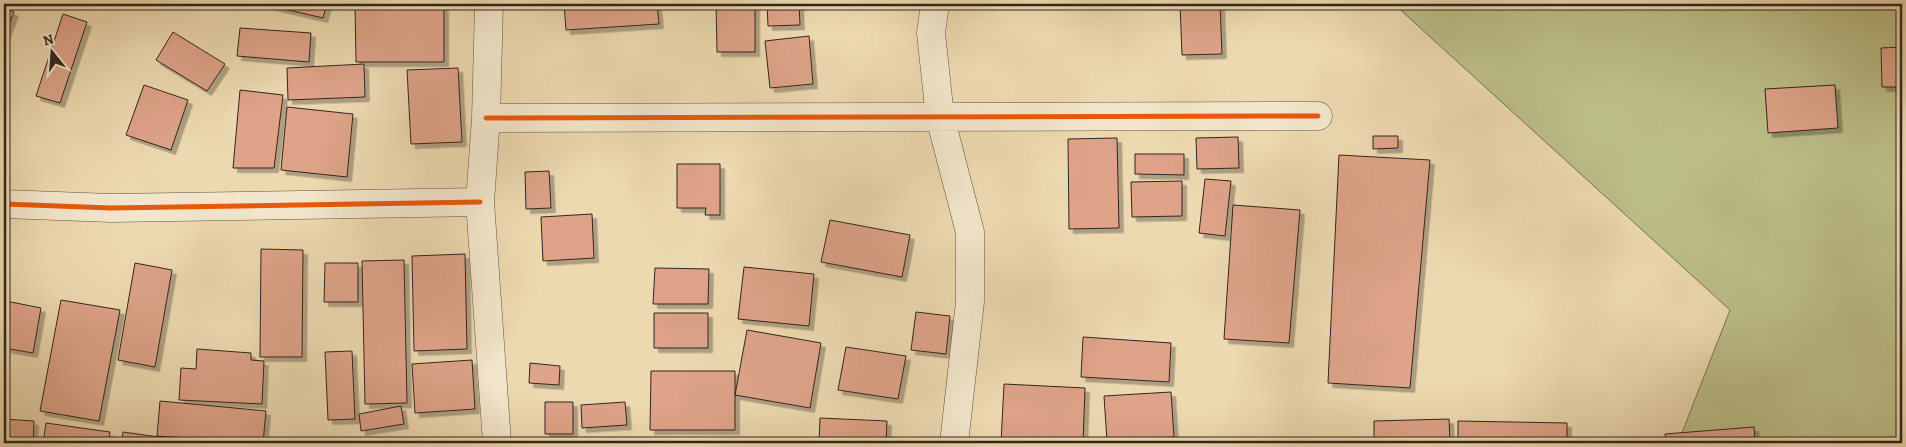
<svg xmlns="http://www.w3.org/2000/svg" width="1906" height="447" font-family="Alegreya,serif">
	<style>
		.green { fill: #bcbe88; stroke: #777253 }
		.building { fill: #dea389; stroke: #32251e; filter: url(#shadow) }
		.lines { fill: none; stroke-linecap: round; stroke-linejoin: round }
		.minor-casing { stroke: #615242; stroke-width: 29 }
		.minor { stroke: #f3e6cc; stroke-width: 28 }
		.cycleway-casing { stroke: #f3e6cc; stroke-width: 8 }
		.cycleway { stroke: #e8590c; stroke-width: 5 }
	</style>
	<defs>
		<filter id="shadow"><feDropShadow dx="4.5" dy="4.5" stdDeviation="0" flood-color="#0004"/></filter>
	</defs>
	<rect width="100%" height="100%" fill="#edd9b0"/>
	<filter id="stains"><feTurbulence type="fractalNoise" baseFrequency=".004" numOctaves="4"/><feColorMatrix values="0 0 0 0 .2 0 0 0 0 .09 0 0 0 0 .02 0 0 0 .5 -.17"/></filter>
	<radialGradient id="worn" r=".72"><stop offset=".6" stop-color="#630" stop-opacity="0"/><stop offset="1" stop-color="#630" stop-opacity=".3"/></radialGradient>
	<!-- green -->
	<path class="green" d="M1394 4H1902V443H1678L1730 310Z"/>
	<!-- building -->
	<path class="building" d="M263 4H327L323 18Z
		M355 4H444V62H356Z
		M564 4H657L659 24 566 30Z
		M716 4H755V52H717Z
		M767 4H799L800 25 768 26Z
		M1180 4H1220L1222 54 1182 55Z
		M4 8 14 12 4 38Z
		M63 14 87 22 60 103 36 96Z
		M240 28 311 33 309 62 237 56Z
		M173 32 225 64 207 91 156 60Z
		M809 36 813 84 770 88 765 41Z
		M1902 47V87H1882L1881 48Z
		M364 64 365 97 288 100 287 68Z
		M458 68 462 142 411 144 407 70Z
		M144 85 188 100 171 150 126 135Z
		M1835 85 1838 128 1768 133 1765 89Z
		M240 90 283 95 274 168H233Z
		M287 107 353 114 347 177 281 170Z
		M1373 136H1398V148L1373 149Z
		M1238 137 1239 168 1197 169 1196 138Z
		M1117 138 1119 228 1069 229 1068 139Z
		M1135 154H1184V175L1135 174Z
		M1339 155 1430 160 1410 388 1328 383Z
		M677 164H720V215H705L706 208H677Z
		M549 171 551 208 526 209 525 172Z
		M1205 179 1231 181 1225 236 1199 233Z
		M1182 181V216L1132 217 1131 182Z
		M1233 205 1300 210 1289 343 1224 339Z
		M592 214 594 258 543 261 541 217Z
		M830 220 910 235 902 277 821 262Z
		M261 249 303 250 302 357H260Z
		M465 254 467 349 414 351 412 256Z
		M404 260 407 403 365 404 362 261Z
		M135 263 172 270 155 367 118 360Z
		M325 263H358V302H324Z
		M744 267 814 274 809 326 738 319Z
		M655 268 709 269 708 304H653Z
		M61 300 120 310 99 421 40 411Z
		M6 301 41 308 33 353 4 348Z
		M916 312 950 316 946 354 911 350Z
		M654 313H708V348H654Z
		M747 330 821 343 810 408 735 395Z
		M1083 337 1171 343 1169 382 1081 377Z
		M846 347 906 356 898 399 838 390Z
		M197 349 251 353V360L264 361 262 404 179 400 181 368 196 369Z
		M352 351 355 419 328 420 325 352Z
		M472 360 475 409 415 413 412 364Z
		M530 363 560 366 559 385 529 383Z
		M651 371H735V430H650Z
		M1004 384 1085 388 1083 443H1001Z
		M1171 392 1174 437 1107 441 1104 396Z
		M160 401 266 411 263 443 157 436Z
		M545 402H573V434H545Z
		M625 402 627 425 582 428 581 405Z
		M401 406 404 424 361 431 359 414Z
		M820 418 887 421 886 443H819Z
		M4 419 34 421 33 443H4Z
		M1449 419 1450 443H1374V421Z
		M1458 421 1567 423V443H1458Z
		M46 423 110 432 108 443H43Z
		M1754 427 1755 443H1666L1665 434Z
		M123 432 202 443H121Z
		M619 439H688V443H619Z
		M692 442H728V443H692Z"/>
	<g class="lines">
		<defs>
			<path id="minor" d="M489 4 486 118 480 202 497 443
				M935 4 931 33 940 117 970 232V302L954 443
				M486 118 1318 116
				M4 204 111 208 480 202"/>
		</defs>
		<!-- minor casing -->
		<use href="#minor" class="minor-casing"/>
		<!-- minor -->
		<use href="#minor" class="minor"/>
		<defs>
			<path id="cycleway" d="M486 118 1318 116
				M4 204 111 208 480 202"/>
		</defs>
		<!-- cycleway casing -->
		<use href="#cycleway" class="cycleway-casing"/>
		<!-- cycleway -->
		<use href="#cycleway" class="cycleway"/>
	</g>
	<!-- margin -->
	<rect width="1906" height="447" fill="none" stroke="#edd9b0" stroke-width="20"/>
	<rect x="5" y="5" width="1896" height="437" fill="none" stroke="#32251e" stroke-width="2.5"/>
	<rect x="10" y="10" width="1886" height="427" fill="none" stroke="#32251e"/>
	<!-- north arrow -->
	<g transform="translate(52 52) rotate(343)" stroke="#f3e6cc" stroke-width="4" paint-order="stroke">
	<path d="M0-4L9 19L0 12L-9 19Z" fill="#32251e"/>
	<text y="-8" font-size="14" font-weight="bold" text-anchor="middle" fill="#32251e">N</text>
	</g>
	<rect width="100%" height="100%" filter="url(#stains)"/>
	<rect width="100%" height="100%" fill="url(#worn)"/>
</svg>
